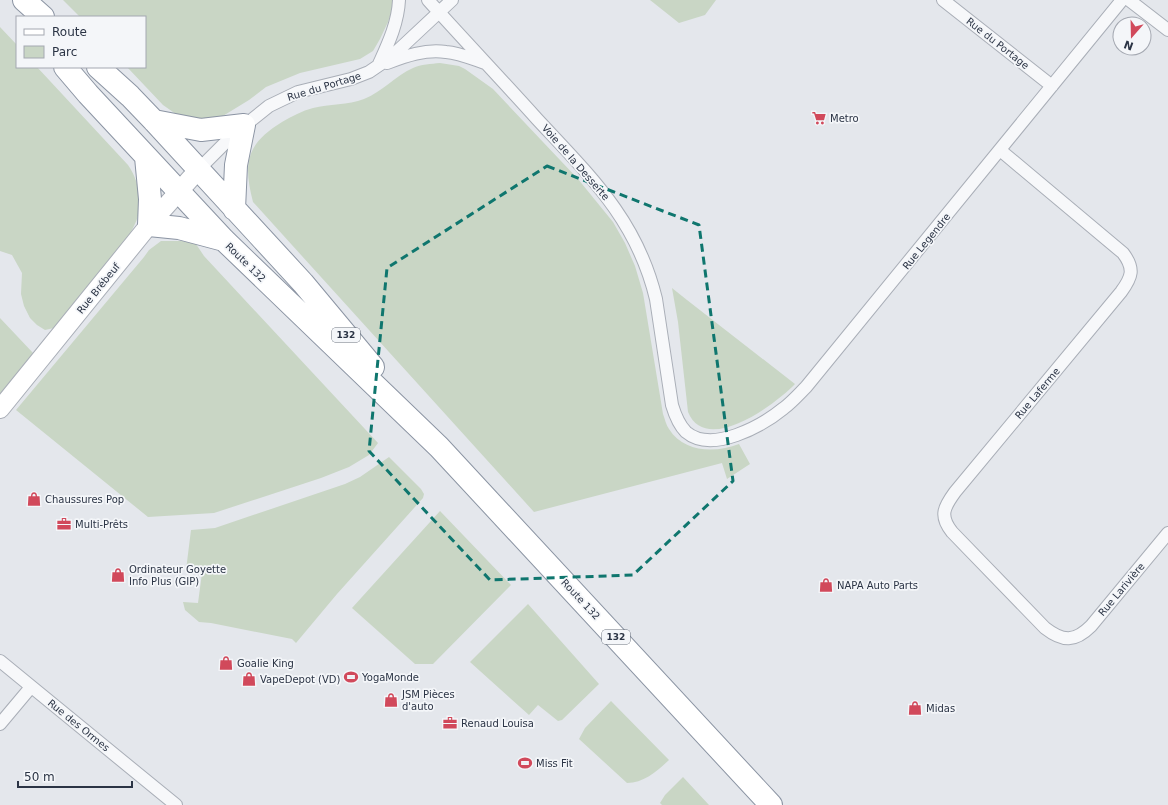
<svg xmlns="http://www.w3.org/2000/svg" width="1168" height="805" font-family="'DejaVu Sans',sans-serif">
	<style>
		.green { fill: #c9d6c5 }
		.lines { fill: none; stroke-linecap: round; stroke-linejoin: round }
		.street-casing { stroke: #a9aeb7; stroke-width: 14 }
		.secondary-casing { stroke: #a9aeb7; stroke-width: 20 }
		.highway-casing { stroke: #8b94a3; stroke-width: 24 }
		.street { stroke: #f7f8fa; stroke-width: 12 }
		.secondary { stroke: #fff; stroke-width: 18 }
		.highway { stroke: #fff; stroke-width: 22 }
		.marked { fill: none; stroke: #0f766e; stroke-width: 3; stroke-dasharray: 8 5; stroke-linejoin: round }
		.labels { text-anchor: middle; stroke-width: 3.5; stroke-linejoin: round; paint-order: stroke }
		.shield { fill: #f4f6f9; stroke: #676e7b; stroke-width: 1 }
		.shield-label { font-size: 9px; font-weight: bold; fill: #2b3445 }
		.street-label { font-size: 10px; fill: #2b3445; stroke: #f4f6f9 }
		.poi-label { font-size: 10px; fill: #2b3445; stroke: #f4f6f9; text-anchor: start }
	</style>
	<rect width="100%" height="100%" fill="#e4e7ec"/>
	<!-- green -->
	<path class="green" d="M63 0H393V8L388 22 380 39 373 51 360 59 300 73 266 87 249 100 218 119 208 121 183 119 163 105 127 67H145V17H80Z
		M650 0H716L705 15 679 23Z
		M0 27 17 45V67H37L128 165C140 182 144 207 134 226 128 240 116 252 107 264 89 285 72 307 54 328L45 330 37 325 30 318 24 306 21 294 22 273 12 255 0 251Z
		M440 63 459 66 465 69 493 89 578 179 613 222 625 243 635 266 643 293 663 414C665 419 666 425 669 429 684 453 716 453 739 444L750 464 727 479 722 463 534 512 253 202C243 163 246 144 282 122 292 116 302 111 313 108 329 104 348 105 364 99 382 92 395 76 413 68 421 64 431 64 440 63Z
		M161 241H182L196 244 204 256 378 443 369 455 349 467 321 478 214 513 148 517 16 410 144 257 149 250Z
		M672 288 687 300 795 384C776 404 706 456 688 412L678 322Z
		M0 318 34 354 0 396Z
		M389 457 421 489 424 494 423 498 337 594 296 643 292 639 211 623 199 622 185 610 183 602 198 603 202 573 186 570 191 530 215 528 345 484 360 477Z
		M440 511 511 585 433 664H415L352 608Z
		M528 604 599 684 562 720 558 721 538 705 529 715 470 662Z
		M611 701 669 760C657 771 644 783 627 783L579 739 585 728Z
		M683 777 709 805H662L660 803 665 795Z"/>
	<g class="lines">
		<defs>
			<path id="street" d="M428 0C464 40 501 79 537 119 590 176 637 220 656 299L672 405C675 415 679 425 686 432 712 454 762 426 784 408 792 402 799 394 806 387L1122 0
				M943 0 1052 86
				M1129 0 1168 30
				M387 63C406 56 425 49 446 52 459 53 473 59 485 63
				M379 64C388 44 398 23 399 0
				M1000 150 1123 253C1135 269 1132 277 1121 292L955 492C944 507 939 516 952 532L1045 628C1063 642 1075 642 1091 626L1168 533
				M198 170 234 134 269 106 298 92 351 79 369 72 391 57 452 0
				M0 661 176 805
				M0 724 31 687"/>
			<path id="secondary" d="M0 409 149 225 198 170"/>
			<path id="highway" d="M24 0 43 17
				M65 67 88 94 224 240 439 447 771 805
				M98 67 130 96 154 121 303 283 373 367
				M154 121 201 130 244 125 236 165 234 209
				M146 157 150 199 149 225 179 228 224 240"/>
		</defs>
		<!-- street casing -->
		<use href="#street" class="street-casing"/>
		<!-- secondary casing -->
		<use href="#secondary" class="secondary-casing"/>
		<!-- highway casing -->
		<use href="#highway" class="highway-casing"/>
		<!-- street -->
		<use href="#street" class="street"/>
		<!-- secondary -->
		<use href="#secondary" class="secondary"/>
		<!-- highway -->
		<use href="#highway" class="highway"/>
	</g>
	<!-- marked area -->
	<path class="marked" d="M547 166 699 225 733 481 633 575 490 580 369 451 387 268Z"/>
	<!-- icons -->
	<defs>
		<symbol id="supermarket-bare" viewBox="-9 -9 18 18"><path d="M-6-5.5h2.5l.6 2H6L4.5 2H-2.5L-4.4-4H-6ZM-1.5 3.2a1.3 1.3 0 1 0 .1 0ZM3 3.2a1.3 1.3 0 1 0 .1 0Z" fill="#d1495b" stroke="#f4f6f9" stroke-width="2.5" paint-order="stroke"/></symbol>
		<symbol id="shop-bare" viewBox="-9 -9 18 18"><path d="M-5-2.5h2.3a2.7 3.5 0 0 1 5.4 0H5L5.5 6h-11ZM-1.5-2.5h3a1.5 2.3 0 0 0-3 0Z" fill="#d1495b" stroke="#f4f6f9" stroke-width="2.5" paint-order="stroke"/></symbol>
		<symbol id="office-bare" viewBox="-9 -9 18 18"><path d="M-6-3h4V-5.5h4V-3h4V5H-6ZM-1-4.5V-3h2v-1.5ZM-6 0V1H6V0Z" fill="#d1495b" stroke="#f4f6f9" stroke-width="2.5" paint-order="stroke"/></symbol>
		<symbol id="stadium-bare" viewBox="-9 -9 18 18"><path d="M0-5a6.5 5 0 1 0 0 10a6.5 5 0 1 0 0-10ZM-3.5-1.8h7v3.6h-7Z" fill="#d1495b" stroke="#f4f6f9" stroke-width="2.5" paint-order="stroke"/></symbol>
	</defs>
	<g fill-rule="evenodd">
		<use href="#supermarket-bare" x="809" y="108" width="20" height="20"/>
		<use href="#shop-bare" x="24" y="489" width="20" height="20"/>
		<use href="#office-bare" x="54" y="514" width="20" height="20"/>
		<use href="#shop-bare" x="108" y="565" width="20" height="20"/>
		<use href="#shop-bare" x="816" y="575" width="20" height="20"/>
		<use href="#shop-bare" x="216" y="653" width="20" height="20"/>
		<use href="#stadium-bare" x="341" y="667" width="20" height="20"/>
		<use href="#shop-bare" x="239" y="669" width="20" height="20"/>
		<use href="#shop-bare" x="381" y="690" width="20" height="20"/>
		<use href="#shop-bare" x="905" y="698" width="20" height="20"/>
		<use href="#office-bare" x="440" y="713" width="20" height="20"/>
		<use href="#stadium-bare" x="515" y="753" width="20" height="20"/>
	</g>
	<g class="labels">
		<!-- shield labels -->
		<g class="shield">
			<rect x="332" y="328" width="28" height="14" rx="3"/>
			<rect x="602" y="630" width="28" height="14" rx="3"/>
		</g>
		<g class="shield-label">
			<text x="346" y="338">132</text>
			<text x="616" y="640">132</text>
		</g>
		<!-- street labels -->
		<g class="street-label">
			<text transform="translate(998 43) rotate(38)" y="4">Rue du Portage</text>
			<text transform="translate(324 86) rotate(-17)" y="4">Rue du Portage</text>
			<text transform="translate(576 162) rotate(49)" y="4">Voie de la Desserte</text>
			<text transform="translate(926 241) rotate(-51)" y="4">Rue Legendre</text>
			<text transform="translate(246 262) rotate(44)" y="4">Route 132</text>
			<text transform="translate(98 288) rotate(-51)" y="4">Rue Brébeuf</text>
			<text transform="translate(1037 393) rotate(-50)" y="4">Rue Laferme</text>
			<text transform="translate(1121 589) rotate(-50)" y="4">Rue Larivière</text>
			<text transform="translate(581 599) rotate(47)" y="4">Route 132</text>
			<text transform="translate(79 725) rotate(39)" y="4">Rue des Ormes</text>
		</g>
		<!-- poi labels -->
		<g class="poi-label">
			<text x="830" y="122">Metro</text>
			<text x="45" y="503">Chaussures Pop</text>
			<text x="75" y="528">Multi-Prêts</text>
			<text x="129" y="573">Ordinateur Goyette<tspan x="129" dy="12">Info Plus (GIP)</tspan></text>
			<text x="837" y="589">NAPA Auto Parts</text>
			<text x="237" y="667">Goalie King</text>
			<text x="362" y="681">YogaMonde</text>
			<text x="260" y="683">VapeDepot (VD)</text>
			<text x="402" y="698">JSM Pièces<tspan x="402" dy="12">d'auto</tspan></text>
			<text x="926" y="712">Midas</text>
			<text x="461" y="727">Renaud Louisa</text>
			<text x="536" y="767">Miss Fit</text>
		</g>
	</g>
	<!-- legend -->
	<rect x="16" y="16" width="130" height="52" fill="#f4f6f9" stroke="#a4a8b1"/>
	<rect x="24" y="29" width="20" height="6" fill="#ffffff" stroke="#a4a8b1"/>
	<text x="52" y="36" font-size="12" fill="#2b3445">Route</text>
	<rect x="24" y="46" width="20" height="12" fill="#c9d6c5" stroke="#a4a8b1"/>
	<text x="52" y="56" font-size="12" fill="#2b3445">Parc</text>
	<!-- north arrow -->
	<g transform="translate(1132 36) rotate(200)"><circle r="19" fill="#f4f6f9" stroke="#a4a8b1"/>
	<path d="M0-3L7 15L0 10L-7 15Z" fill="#d1495b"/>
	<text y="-6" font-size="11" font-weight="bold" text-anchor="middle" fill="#2b3445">N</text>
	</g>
	<!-- scale -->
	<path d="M18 781v6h114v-6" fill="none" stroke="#2b3445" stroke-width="2"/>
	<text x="24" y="781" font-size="12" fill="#2b3445" stroke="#f4f6f9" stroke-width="3" paint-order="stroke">50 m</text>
</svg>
